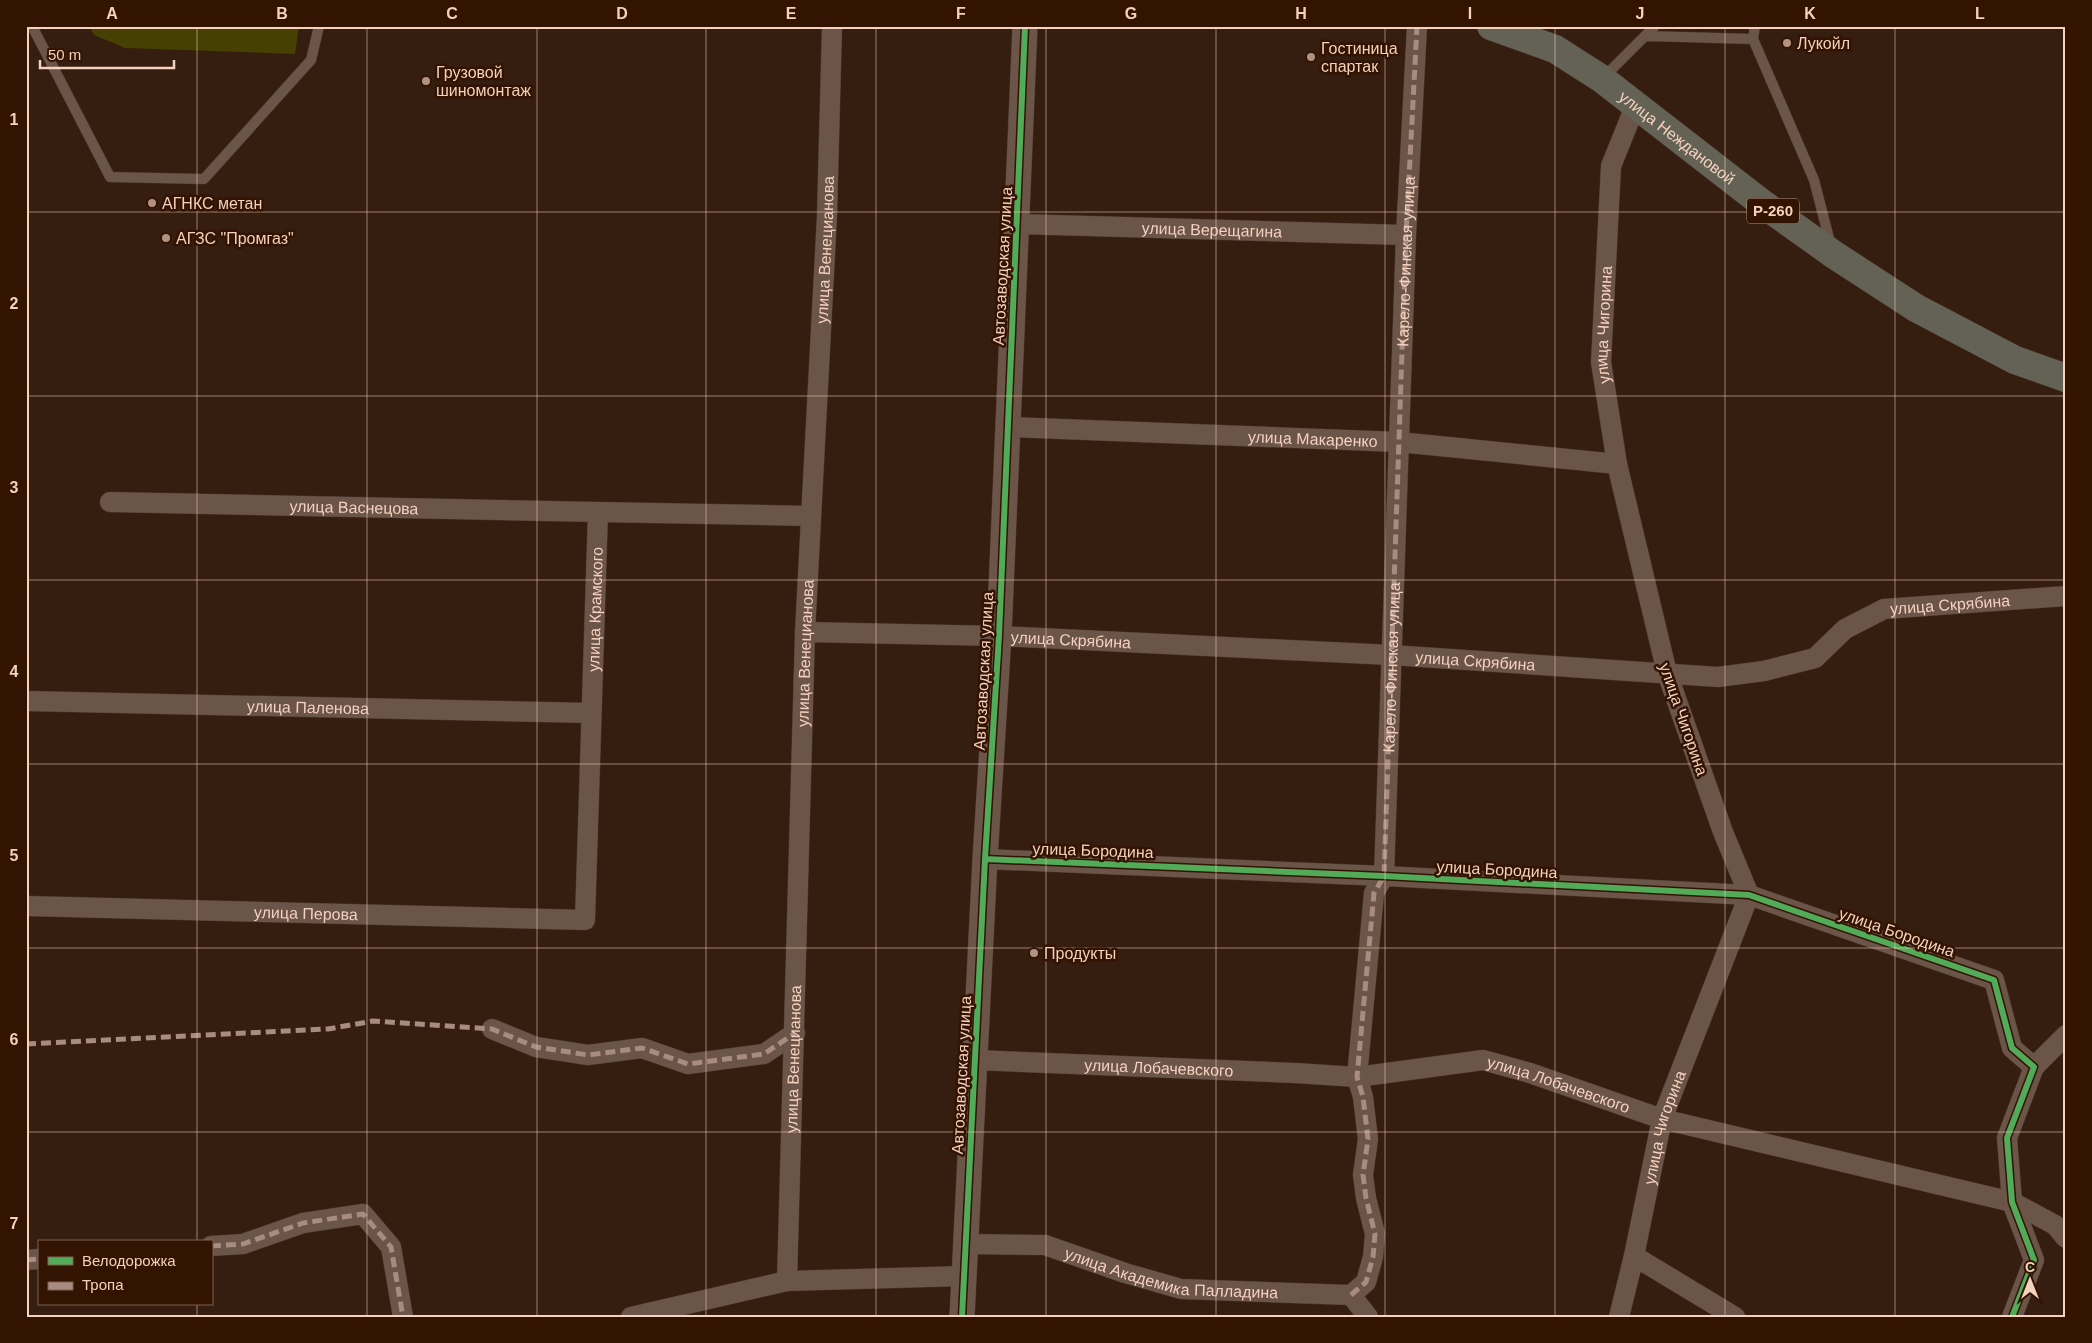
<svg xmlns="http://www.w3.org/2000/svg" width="2092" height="1343" font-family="Helvetica,sans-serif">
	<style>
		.green { fill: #464102 }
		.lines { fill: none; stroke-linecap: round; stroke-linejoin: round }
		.service-casing { stroke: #4a362d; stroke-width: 11 }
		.minor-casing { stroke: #4a362d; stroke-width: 21 }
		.tertiary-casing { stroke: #4a362d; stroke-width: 26 }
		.trunk-casing { stroke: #4a362d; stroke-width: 29 }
		.service { stroke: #6b5448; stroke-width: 10 }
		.minor { stroke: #6b5448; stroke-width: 20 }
		.tertiary { stroke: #6b5448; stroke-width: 25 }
		.trunk { stroke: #646255; stroke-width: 28 }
		.quiet { stroke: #a88b81; stroke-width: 5; stroke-dasharray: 10 5; stroke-linecap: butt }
		.cycleway-casing { stroke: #331403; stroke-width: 9 }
		.cycleway { stroke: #51ab58; stroke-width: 6 }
		.grid { fill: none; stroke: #f5d1bf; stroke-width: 1; stroke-opacity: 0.55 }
		.poi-dot { fill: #b29281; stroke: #331403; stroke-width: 2 }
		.labels { text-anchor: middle; stroke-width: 5; stroke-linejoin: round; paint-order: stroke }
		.shield { fill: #331403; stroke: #bb9887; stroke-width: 1 }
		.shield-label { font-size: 15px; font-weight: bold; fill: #f5d1bf }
		.poi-label { font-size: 16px; fill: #f5d1bf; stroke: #331403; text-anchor: start }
		.street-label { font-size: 16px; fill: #f5d1bf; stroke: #331403 }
		.neatline { fill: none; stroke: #f5d1bf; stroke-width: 2 }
		.grid-label { font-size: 16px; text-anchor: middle; font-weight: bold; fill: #f5d1bf }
	</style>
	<rect width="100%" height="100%" fill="#351d0f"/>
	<!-- green -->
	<path class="green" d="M89 26H299L295 54 125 48 94 35Z"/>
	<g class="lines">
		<defs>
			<path id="service" d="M32 26 110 177 204 179 311 60 319 26
				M1755 26 1753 39 1814 180 1831 246
				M1647 36 1753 39
				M1603 78 1655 26"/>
			<g id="minor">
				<path id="s1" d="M1018 224 1406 235"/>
				<path id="s2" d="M1008 427 1399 442 1617 464"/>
				<path id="s3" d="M110 502 598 512"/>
				<path id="s4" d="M805 632 999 636 1391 655 1718 677 1764 671 1815 658 1845 629 1884 609 2066 596"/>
				<path id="s5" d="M26 701 591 713"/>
				<path d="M985 859 1384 876 1749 895 1994 980 2012 1048 2034 1067 2007 1138 2012 1202 2034 1260 2012 1317"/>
				<path id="s6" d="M26 906 585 920 598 512 811 516"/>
				<path d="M492 1029 536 1047 588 1055 642 1048 688 1064 764 1054 795 1033"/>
				<path id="s7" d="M975 1060 1295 1073 1357 1077 1483 1060 1530 1073 1662 1119 2012 1202 2055 1225 2066 1238"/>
				<path d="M2034 1067 2066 1035"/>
				<path id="s8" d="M967 1244 1045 1245 1125 1273 1181 1289 1351 1295 1368 1317"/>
				<path d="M211 1246 243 1244 303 1223 363 1214 391 1247 403 1317"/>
				<path d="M1634 1256 1735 1317"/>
				<path d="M26 1260 39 1259"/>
				<path id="s9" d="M787 1281 805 632 827 216 832 26"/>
				<path id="s10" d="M1351 1295 1366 1282 1373 1257 1375 1234 1366 1198 1363 1175 1368 1139 1363 1097 1357 1077 1374 893 1384 876 1406 235 1417 26"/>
				<path d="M631 1317 787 1281 964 1276"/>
				<path id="s11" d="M1619 1317 1634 1256 1662 1119 1749 895 1723 832 1667 673 1617 464 1601 362 1611 166 1636 104"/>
			</g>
			<path id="tertiary" d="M962 1317 985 859 999 636 1025 26"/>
			<g id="trunk">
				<path id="s12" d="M1491 26 1555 49 1602 79 1763 204 1833 254 1916 308 2015 360 2066 378"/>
			</g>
		</defs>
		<!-- service casing -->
		<use href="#service" class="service-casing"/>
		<!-- minor casing -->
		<use href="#minor" class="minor-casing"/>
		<!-- tertiary casing -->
		<use href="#tertiary" class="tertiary-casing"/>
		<!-- trunk casing -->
		<use href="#trunk" class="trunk-casing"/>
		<!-- service -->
		<use href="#service" class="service"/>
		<!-- minor -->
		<use href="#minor" class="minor"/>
		<!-- tertiary -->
		<use href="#tertiary" class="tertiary"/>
		<!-- trunk -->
		<use href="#trunk" class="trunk"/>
		<!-- quiet -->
		<path class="quiet" d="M26 1044 328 1029 373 1021 492 1029 536 1047 588 1055 642 1048 688 1064 764 1054 795 1033
			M211 1246 243 1244 303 1223 363 1214 391 1247 403 1317
			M26 1260 39 1259
			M1351 1295 1366 1282 1373 1257 1375 1234 1366 1198 1363 1175 1368 1139 1363 1097 1357 1077 1374 893 1384 876 1406 235 1417 26"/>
		<defs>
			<path id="cycleway" d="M985 859 1384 876 1749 895 1994 980 2012 1048 2034 1067 2007 1138 2012 1202 2034 1260 2012 1317
				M962 1317 985 859 999 636 1025 26"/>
		</defs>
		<!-- cycleway casing -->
		<use href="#cycleway" class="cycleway-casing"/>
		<!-- cycleway -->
		<use href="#cycleway" class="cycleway"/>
	</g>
	<!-- grid -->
	<path class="grid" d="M197 26V1242M367 26V1317M537 26V1317M706 26V1317M876 26V1317M1046 26V1317M1216 26V1317M1385 26V1317M1555 26V1317M1725 26V1317M1895 26V1317M26 212H2066M26 396H2066M26 580H2066M26 764H2066M26 948H2066M26 1132H2066M197 1304V1317"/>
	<!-- markers -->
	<g class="poi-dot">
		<circle cx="1787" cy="43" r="5"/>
		<circle cx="1311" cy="57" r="5"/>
		<circle cx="426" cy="81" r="5"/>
		<circle cx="152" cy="203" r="5"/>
		<circle cx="166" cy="238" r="5"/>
		<circle cx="1034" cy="953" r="5"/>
	</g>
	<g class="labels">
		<!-- shield labels -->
		<rect class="shield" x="1747" y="198.5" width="52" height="25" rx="4"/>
		<g class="shield-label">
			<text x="1773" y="216">Р-260</text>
		</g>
		<!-- poi labels -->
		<g class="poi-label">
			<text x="1797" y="49">Лукойл</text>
			<text x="1321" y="54">Гостиница<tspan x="1321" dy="18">спартак</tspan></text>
			<text x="436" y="78">Грузовой<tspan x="436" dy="18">шиномонтаж</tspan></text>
			<text x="162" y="209">АГНКС метан</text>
			<text x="176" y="244">АГЗС "Промгаз"</text>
			<text x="1044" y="959">Продукты</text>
		</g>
		<!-- street labels -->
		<g class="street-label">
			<text dy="6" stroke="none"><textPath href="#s12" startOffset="219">улица Неждановой</textPath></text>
			<text dy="6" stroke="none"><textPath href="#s1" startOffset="194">улица Верещагина</textPath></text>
			<text dy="6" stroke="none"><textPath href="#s9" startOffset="1032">улица Венецианова</textPath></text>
			<text dy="6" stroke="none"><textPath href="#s10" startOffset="1048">Карело-Финская улица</textPath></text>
			<text transform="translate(1002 266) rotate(-87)" y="6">Автозаводская улица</text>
			<text dy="6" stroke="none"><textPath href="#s11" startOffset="1035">улица Чигорина</textPath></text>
			<text dy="6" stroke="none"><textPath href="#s2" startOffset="305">улица Макаренко</textPath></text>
			<text dy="6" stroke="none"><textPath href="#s3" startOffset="244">улица Васнецова</textPath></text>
			<text dy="6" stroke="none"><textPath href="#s4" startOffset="1165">улица Скрябина</textPath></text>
			<text dy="6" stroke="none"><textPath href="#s6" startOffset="870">улица Крамского</textPath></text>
			<text dy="6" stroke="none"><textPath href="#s4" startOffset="266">улица Скрябина</textPath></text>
			<text dy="6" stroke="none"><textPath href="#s9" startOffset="628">улица Венецианова</textPath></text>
			<text dy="6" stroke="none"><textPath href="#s4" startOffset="671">улица Скрябина</textPath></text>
			<text dy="6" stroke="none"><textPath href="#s10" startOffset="642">Карело-Финская улица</textPath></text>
			<text transform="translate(983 671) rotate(-87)" y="6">Автозаводская улица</text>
			<text dy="6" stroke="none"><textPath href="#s5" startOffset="282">улица Паленова</textPath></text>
			<text transform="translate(1684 719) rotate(71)" y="6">улица Чигорина</text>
			<text transform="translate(1093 850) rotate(2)" y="6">улица Бородина</text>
			<text transform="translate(1497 869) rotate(3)" y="6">улица Бородина</text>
			<text dy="6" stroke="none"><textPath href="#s6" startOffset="280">улица Перова</textPath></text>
			<text transform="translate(1897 932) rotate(19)" y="6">улица Бородина</text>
			<text dy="6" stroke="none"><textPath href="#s9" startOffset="222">улица Венецианова</textPath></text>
			<text dy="6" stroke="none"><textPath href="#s7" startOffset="184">улица Лобачевского</textPath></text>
			<text transform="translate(961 1075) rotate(-87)" y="6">Автозаводская улица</text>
			<text dy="6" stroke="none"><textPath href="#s7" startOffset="589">улица Лобачевского</textPath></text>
			<text dy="6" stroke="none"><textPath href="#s11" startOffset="195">улица Чигорина</textPath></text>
			<text dy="6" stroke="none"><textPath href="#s8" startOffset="209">улица Академика Палладина</textPath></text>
		</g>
	</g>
	<!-- border -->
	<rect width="2092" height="1343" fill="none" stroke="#331403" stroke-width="55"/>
	<!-- legend -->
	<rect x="38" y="1240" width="175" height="65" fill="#331403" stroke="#81604e"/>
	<rect x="48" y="1257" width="25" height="8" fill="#51ab58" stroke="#81604e"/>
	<text x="82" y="1266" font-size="15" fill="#f5d1bf">Велодорожка</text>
	<rect x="48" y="1282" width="25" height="8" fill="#a88b81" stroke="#81604e"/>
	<text x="82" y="1290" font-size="15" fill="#f5d1bf">Тропа</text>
	<!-- north arrow -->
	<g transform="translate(2030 1280)" stroke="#331403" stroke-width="4" paint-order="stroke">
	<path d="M0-4L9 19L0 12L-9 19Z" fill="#f5d1bf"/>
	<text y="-8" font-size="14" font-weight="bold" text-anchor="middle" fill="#f5d1bf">С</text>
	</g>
	<!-- scale -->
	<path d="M40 60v8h134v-8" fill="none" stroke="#f5d1bf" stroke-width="2.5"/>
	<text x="48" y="60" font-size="15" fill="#f5d1bf" stroke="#331403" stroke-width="4" paint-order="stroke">50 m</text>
	<rect x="28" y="28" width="2036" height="1288" class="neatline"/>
	<g class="grid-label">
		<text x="112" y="19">A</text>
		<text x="282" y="19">B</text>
		<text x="452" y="19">C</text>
		<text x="622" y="19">D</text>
		<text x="791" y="19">E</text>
		<text x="961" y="19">F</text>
		<text x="1131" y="19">G</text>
		<text x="1301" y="19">H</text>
		<text x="1470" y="19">I</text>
		<text x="1640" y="19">J</text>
		<text x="1810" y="19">K</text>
		<text x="1980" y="19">L</text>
		<text x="14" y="125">1</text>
		<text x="14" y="309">2</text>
		<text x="14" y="493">3</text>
		<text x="14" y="677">4</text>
		<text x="14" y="861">5</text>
		<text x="14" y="1045">6</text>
		<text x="14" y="1229">7</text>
	</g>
</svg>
